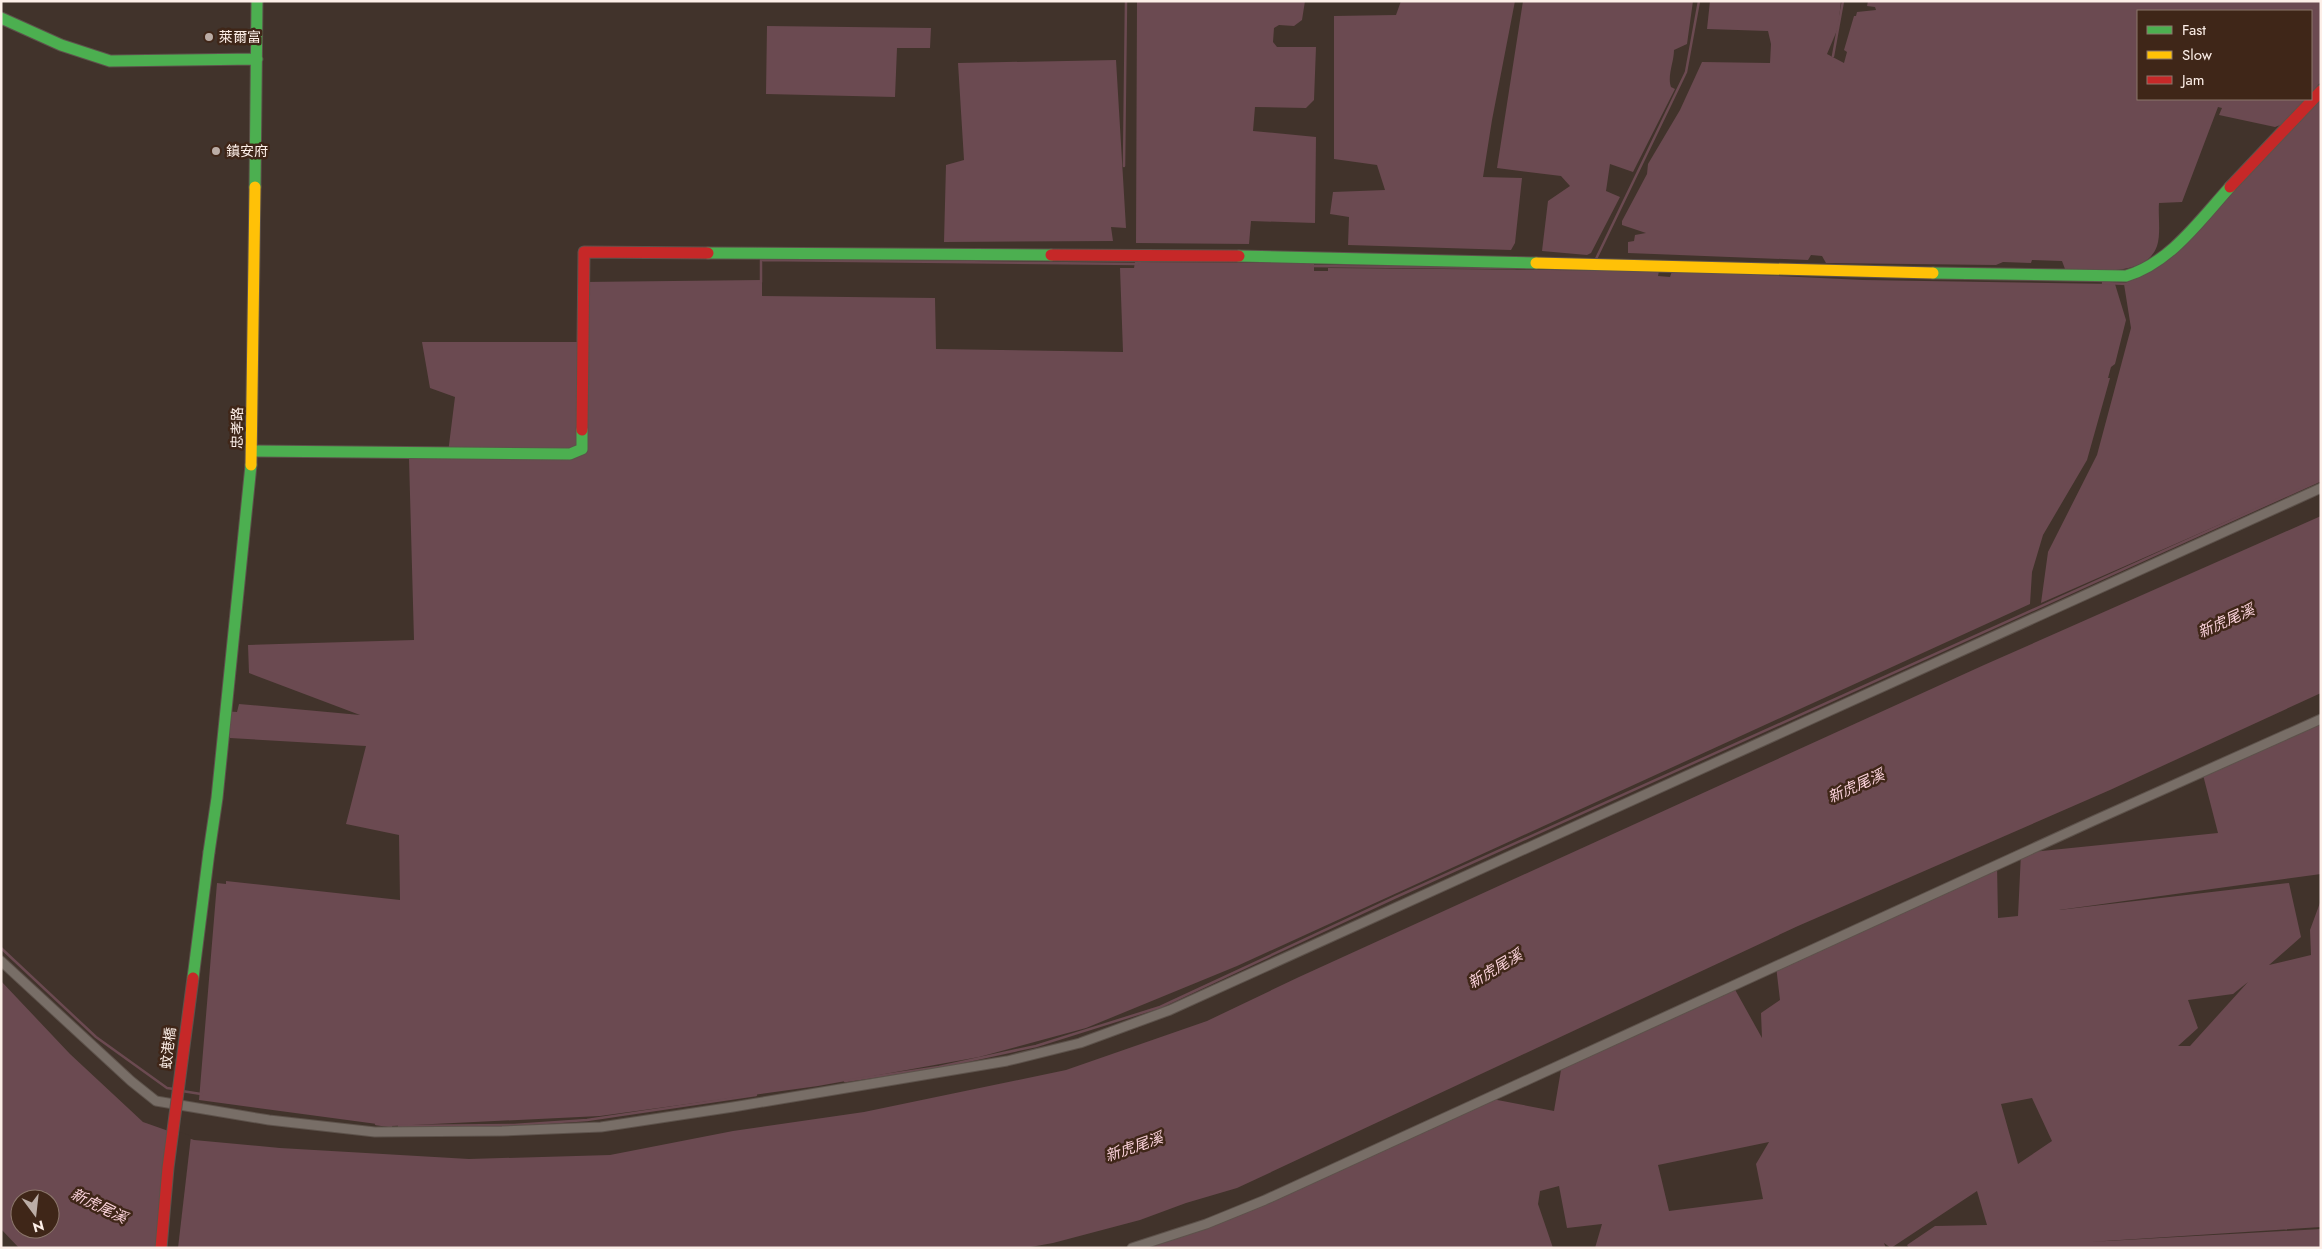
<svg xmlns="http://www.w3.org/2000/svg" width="2322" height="1249" font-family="Jost,'Noto Sans TC',sans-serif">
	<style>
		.water { fill: #6b4a51; fill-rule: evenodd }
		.pier { fill: #41332b }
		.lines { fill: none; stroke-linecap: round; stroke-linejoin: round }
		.stream { stroke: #6b4a51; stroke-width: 2.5 }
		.street-casing { stroke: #5d524b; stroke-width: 11 }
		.fast-casing { stroke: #5d524b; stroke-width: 13 }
		.slow-casing { stroke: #5d524b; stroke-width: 13 }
		.jam-casing { stroke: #5d524b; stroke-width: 13 }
		.street { stroke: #786e67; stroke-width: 9 }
		.fast { stroke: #4caf50; stroke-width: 11 }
		.slow { stroke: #ffc107; stroke-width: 11 }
		.jam { stroke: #c62828; stroke-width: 11 }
		.fast-bridge-casing { stroke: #5d524b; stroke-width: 13; stroke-linecap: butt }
		.jam-bridge-casing { stroke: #5d524b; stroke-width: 13; stroke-linecap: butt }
		.fast-bridge { stroke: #4caf50; stroke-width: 11 }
		.jam-bridge { stroke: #c62828; stroke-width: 11 }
		.poi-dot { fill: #bbada6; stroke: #3f2618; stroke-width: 2 }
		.labels { text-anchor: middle; stroke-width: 5; stroke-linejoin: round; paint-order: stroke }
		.poi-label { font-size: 14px; fill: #fdefe8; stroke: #3f2618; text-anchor: start }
		.street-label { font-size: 14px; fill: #fdefe8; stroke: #3f2618 }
		.water-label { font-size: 15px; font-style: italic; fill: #fdd4dd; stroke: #3f2618 }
	</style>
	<rect width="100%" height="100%" fill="#41332b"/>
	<!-- water -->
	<path class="water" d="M1137 1H1305L1302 20 1294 26 1279 25 1274 28 1273 42 1277 47H1316L1314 100 1306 108 1255 107 1253 131 1316 137 1315 223 1251 221 1249 244 1136 243Z
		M1401 1H1515L1492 120 1483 177 1522 178 1515 243 1511 250 1348 245 1349 217 1330 214 1333 192 1385 190 1377 165 1334 159V16L1396 15Z
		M1523 1H1693L1687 44 1674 50C1674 62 1667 76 1671 87L1675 89 1633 172 1610 164 1606 191 1620 197 1591 253 1587 255 1542 251 1548 201 1570 186 1561 176 1497 168Z
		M1710 1H1841L1838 28 1827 54 1844 63 1847 52 1844 50 1854 16H1856L1857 12 1876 10 1875 7 1867 6 1868 1H2321V82L2311 93V11H2138V99H2306L2283 124 2275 127 2219 115 2222 108 2218 107 2182 202 2159 203C2158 216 2161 234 2157 246 2146 278 2091 270 2065 269L2062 261 2032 260 2031 263 2003 262 1996 265 1826 263 1822 256 1811 255 1808 260 1628 253V242L1634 241 1635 235 1646 233 1622 225V221L1647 174 1648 164 1680 110 1702 62 1770 63 1771 44 1768 31 1707 29Z
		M767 26 931 28 930 48H897L895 97 766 94Z
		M1116 60 1126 228 1111 227 1113 241 944 242 946 165 964 160 958 63Z
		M2321 99V480L2041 603 2048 552 2097 455 2131 328 2124 284 2165 262Z
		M1135 262 1314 263V271H1328V268L1659 271 1658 276 1670 277 1672 271 1863 280 2115 284 2126 320 2115 364 2111 367 2108 378H2110L2087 460 2043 535 2032 572 2030 604 1237 966 1086 1028 979 1057 818 1086 600 1116 392 1126 199 1100 217 883 226 884V881L400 900 399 835 346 824 366 746 230 738 224 711 237 712 239 704 360 715 249 673 248 645 414 640 409 458 448 453 455 397 430 388 422 342H580L583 282 762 280V296L935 298 936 349 1123 352 1120 268H1134Z
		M2321 516V693L2110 790 1798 926 1237 1188 1186 1203 1140 1220 1053 1243 1025 1248H19L1 1229V981L70 1054 143 1122 194 1140 280 1148 469 1159 610 1155 733 1131 864 1112 1066 1070 1207 1021 1299 977 1984 665ZM20 1199H50V1229H20Z
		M2321 717V874L2059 910 2289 883 2301 937 2269 965 2311 955 2310 930 2321 900V1227L2089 1242 2321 1229V1248H1909L1907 1245 1935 1226 1987 1225 1977 1191 1891 1248 1884 1243 1886 1248H1595L1602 1224 1567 1228 1559 1186 1540 1191 1538 1204 1553 1248H1134L1260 1202 1487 1098 1554 1111 1562 1064 1733 986 1762 1038 1761 1013 1780 1000 1776 966 1997 865 1998 918 2018 916 2021 853 2218 833 2202 771ZM2248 982 2190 1046H2178L2198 1028 2188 1000 2233 994ZM2032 1098 2052 1141 2018 1164 2001 1104ZM1769 1142 1756 1164 1763 1199 1669 1211 1658 1165Z"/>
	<!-- pier -->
	<path class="pier" d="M174 1130 191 1136 178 1248H160Z"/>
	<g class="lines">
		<!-- stream -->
		<path class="stream" d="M1833 56 1843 1
			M1124 166 1126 1
			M1595 261 1686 72 1699 1
			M1311 266 1515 268
			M761 282V260L1138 264
			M2103 283 2128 284
			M1 948 96 1037 167 1088 174 1089
			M845 1081 939 1067 1036 1046 1160 1007 1396 897 2321 480
			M182 1091 201 1094
			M376 1124 391 1126
			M399 1126 514 1125 587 1120 756 1095"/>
		<defs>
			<path id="street" d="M1 961 131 1081 156 1101 269 1120 375 1132 502 1131 601 1127 733 1107 1007 1061 1080 1043 1170 1010 2321 488
				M1132 1248 1206 1224 1265 1200 2093 821 2321 719"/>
			<path id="fast" d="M1 18 61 45 110 61 257 59
				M255 187 257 1
				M708 253 1051 255
				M1239 256 1536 263
				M1933 273 2126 276C2170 263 2200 220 2230 187
				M252 451 570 454 582 449V430
				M209 852 217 798 251 465"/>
			<path id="slow" d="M1536 263 1933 273
				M251 465 255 187"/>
			<path id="jam" d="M2230 187 2321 91
				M1051 255 1239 256
				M582 430 584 252 708 253"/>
		</defs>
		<!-- street casing -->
		<use href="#street" class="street-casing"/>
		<!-- fast casing -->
		<use href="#fast" class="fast-casing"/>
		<!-- slow casing -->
		<use href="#slow" class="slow-casing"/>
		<!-- jam casing -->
		<use href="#jam" class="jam-casing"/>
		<!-- street -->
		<use href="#street" class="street"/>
		<!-- fast -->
		<use href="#fast" class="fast"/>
		<!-- slow -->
		<use href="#slow" class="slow"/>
		<!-- jam -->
		<use href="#jam" class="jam"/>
		<defs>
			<path id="fast-bridge" d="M193 978 209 852"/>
			<path id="jam-bridge" d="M161 1248 168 1168 193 978"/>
		</defs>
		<!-- fast-bridge casing -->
		<use href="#fast-bridge" class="fast-bridge-casing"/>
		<!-- jam-bridge casing -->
		<use href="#jam-bridge" class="jam-bridge-casing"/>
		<!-- fast-bridge -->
		<use href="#fast-bridge" class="fast-bridge"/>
		<!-- jam-bridge -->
		<use href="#jam-bridge" class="jam-bridge"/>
	</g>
	<!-- markers -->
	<g class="poi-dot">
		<circle cx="209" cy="37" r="5"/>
		<circle cx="216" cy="151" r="5"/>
	</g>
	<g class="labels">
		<!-- poi labels -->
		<g class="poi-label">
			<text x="219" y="42">萊爾富</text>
			<text x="226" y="156">鎮安府</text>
		</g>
		<!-- street labels -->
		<g class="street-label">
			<text transform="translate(237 428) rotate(-89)" y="5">忠孝路</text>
			<text transform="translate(168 1048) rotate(-83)" y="5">蚊港橋</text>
		</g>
		<!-- water labels -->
		<g class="water-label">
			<text transform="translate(2226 621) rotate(-24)" y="5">新虎尾溪</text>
			<text transform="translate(1856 786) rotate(-24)" y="5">新虎尾溪</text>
			<text transform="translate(1495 969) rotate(-31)" y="5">新虎尾溪</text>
			<text transform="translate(1134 1147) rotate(-19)" y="5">新虎尾溪</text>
			<text transform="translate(99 1206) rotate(26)" y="5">新虎尾溪</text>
		</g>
	</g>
	<!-- border -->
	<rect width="2322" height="1249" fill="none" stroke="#fdefe8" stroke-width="5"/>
	<!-- legend -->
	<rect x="2137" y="10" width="175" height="90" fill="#3f2618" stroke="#8b766b"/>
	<rect x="2147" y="26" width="25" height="8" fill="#4caf50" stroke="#8b766b"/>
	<text x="2182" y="35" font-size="15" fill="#fdefe8">Fast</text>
	<rect x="2147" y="51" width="25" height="8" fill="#ffc107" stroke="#8b766b"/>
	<text x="2182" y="60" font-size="15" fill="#fdefe8">Slow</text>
	<rect x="2147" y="76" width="25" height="8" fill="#c62828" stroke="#8b766b"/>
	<text x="2182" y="85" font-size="15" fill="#fdefe8">Jam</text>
	<!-- north arrow -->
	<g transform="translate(35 1214) rotate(165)"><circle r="24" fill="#3f2618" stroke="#8b766b"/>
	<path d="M0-4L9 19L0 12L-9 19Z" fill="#bbada6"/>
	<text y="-8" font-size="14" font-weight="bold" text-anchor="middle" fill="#fdefe8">N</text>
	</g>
</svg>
